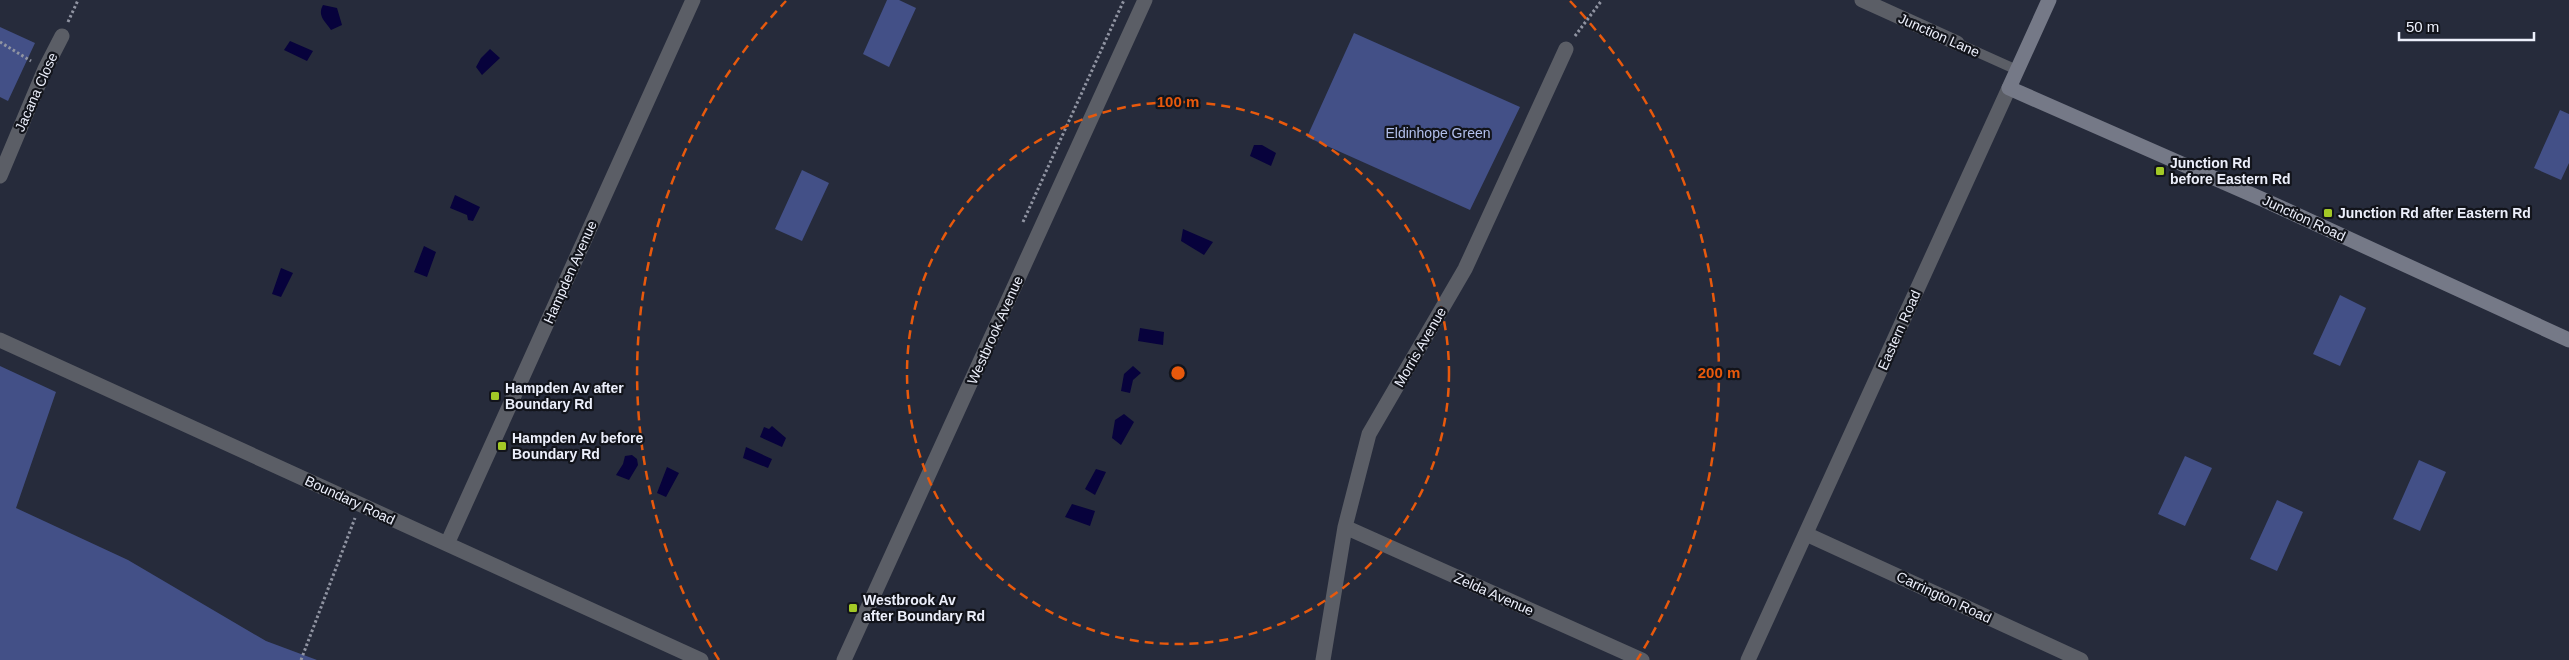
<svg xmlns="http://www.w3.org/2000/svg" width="2569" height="660" font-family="Arial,sans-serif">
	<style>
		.green { fill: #435087 }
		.water { fill: #07023c }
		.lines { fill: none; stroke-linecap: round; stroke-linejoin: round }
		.path { stroke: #9094a2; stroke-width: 3; stroke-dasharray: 2.5 2.5; stroke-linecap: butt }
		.lane { stroke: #5b5e66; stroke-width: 10 }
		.street { stroke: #5b5e66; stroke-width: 15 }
		.secondary { stroke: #757987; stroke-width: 15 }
		.ring { fill: none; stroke: #e8590c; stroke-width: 2.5; stroke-dasharray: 9 6 }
		.poi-dot { fill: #a3c926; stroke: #12141b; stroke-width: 2 }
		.labels { text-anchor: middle; stroke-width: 4.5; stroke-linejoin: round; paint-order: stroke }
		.street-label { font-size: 14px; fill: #eceffb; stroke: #12141b }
		.park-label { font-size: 14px; fill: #b3c0ec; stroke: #12141b }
		.poi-label { font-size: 14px; font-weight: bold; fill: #eceffb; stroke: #12141b; text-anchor: start }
		.centre { fill: #e8590c; stroke: #12141b; stroke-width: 2.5 }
		.ring-label { font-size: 15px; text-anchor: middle; font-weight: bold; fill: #e8590c; stroke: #12141b; stroke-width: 4.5; stroke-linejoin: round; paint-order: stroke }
	</style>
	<rect width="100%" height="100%" fill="#262b3b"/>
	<!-- green -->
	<path class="green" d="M887 0H899L916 8 889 67 863 54Z
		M0 27 35 43 8 101 0 97Z
		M1354 33 1520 107 1470 210 1307 137Z
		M2560 110 2569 114V163L2561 180 2534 168Z
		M802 170 829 183 802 241 775 229Z
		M2340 295 2366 308 2340 366 2313 354Z
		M0 366 56 392 16 508 128 560 266 641 317 660H0Z
		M2185 456 2212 468 2185 526 2158 514Z
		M2419 460 2446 472 2420 531 2393 519Z
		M2277 500 2303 512 2277 571 2250 559Z"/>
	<!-- water -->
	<path class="water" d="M323 5 337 8 342 25 331 30C325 21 317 16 323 5Z
		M290 41 313 51 307 61 284 50Z
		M490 49 500 58 482 75 476 67 481 58Z
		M1254 145H1262L1276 153 1271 166 1250 156Z
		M455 195 480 207 473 221 468 220 467 215 450 208Z
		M1183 229 1213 242 1204 255 1181 241Z
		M424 246 436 252 427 277 414 272Z
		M281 268 293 273 281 297 272 294Z
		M1140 328 1164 332 1163 345 1138 341Z
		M1133 366 1141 373 1133 380 1130 393 1121 391 1124 374Z
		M1124 414 1134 422 1121 445 1112 438 1115 420Z
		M772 426 786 438 782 447 760 437 764 427 769 429Z
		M746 447 772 459 768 468 743 458Z
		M632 455 637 459 638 465 629 480 616 475 623 464 625 456Z
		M667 467 679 473 666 497 657 493Z
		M1096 469 1106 472 1095 495 1085 489Z
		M1072 504 1095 511 1090 526 1065 517Z"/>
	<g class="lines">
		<!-- path -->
		<path class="path" d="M68 22 78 0
			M1575 36 1602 0
			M0 42 31 61
			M1023 222 1124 0
			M301 660 355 518"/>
		<!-- lane -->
		<path class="lane" d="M1957 43 2017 70"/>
		<!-- street -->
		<path class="street" d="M1862 0 1957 43
			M0 176 45 69 62 36
			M0 340 701 660
			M1345 527 1642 660
			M1806 534 2081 660
			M447 544 693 0
			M844 660 1145 0
			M1323 660 1345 527 1369 434 1465 269 1566 49
			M1748 660 2009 88"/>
		<!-- secondary -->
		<path class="secondary" d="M2049 0 2009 88 2264 200 2569 340"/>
	</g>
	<!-- distance rings -->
	<g class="ring">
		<circle cx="1178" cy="373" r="271"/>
		<path d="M719 660A541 541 0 0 1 786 1M1570 1A541 541 0 0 1 1637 660"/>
	</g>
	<!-- markers -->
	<g class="poi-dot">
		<rect x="2155" y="166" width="10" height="10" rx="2.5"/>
		<rect x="2323" y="208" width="10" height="10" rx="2.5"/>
		<rect x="490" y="391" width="10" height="10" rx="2.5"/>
		<rect x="497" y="441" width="10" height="10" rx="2.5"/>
		<rect x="848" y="603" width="10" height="10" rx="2.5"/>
	</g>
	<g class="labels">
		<!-- street labels -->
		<g class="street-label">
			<text transform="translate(1939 35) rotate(24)" y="5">Junction Lane</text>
			<text transform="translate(36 92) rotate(-66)" y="5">Jacana Close</text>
			<text transform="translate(2304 218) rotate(25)" y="5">Junction Road</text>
			<text transform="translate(570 272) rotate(-66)" y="5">Hampden Avenue</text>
			<text transform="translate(995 330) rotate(-66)" y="5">Westbrook Avenue</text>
			<text transform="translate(1899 330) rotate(-66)" y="5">Eastern Road</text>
			<text transform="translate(1420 347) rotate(-60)" y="5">Morris Avenue</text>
			<text transform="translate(350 500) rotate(25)" y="5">Boundary Road</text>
			<text transform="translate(1494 594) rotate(24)" y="5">Zelda Avenue</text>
			<text transform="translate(1944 597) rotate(25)" y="5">Carrington Road</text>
		</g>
		<!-- park labels -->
		<g class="park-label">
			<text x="1438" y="138">Eldinhope Green</text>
		</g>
		<!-- poi labels -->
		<g class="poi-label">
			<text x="2170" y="168">Junction Rd<tspan x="2170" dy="16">before Eastern Rd</tspan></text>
			<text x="2338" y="218">Junction Rd after Eastern Rd</text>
			<text x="505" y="393">Hampden Av after<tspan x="505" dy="16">Boundary Rd</tspan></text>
			<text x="512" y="443">Hampden Av before<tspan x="512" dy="16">Boundary Rd</tspan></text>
			<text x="863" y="605">Westbrook Av<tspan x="863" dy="16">after Boundary Rd</tspan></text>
		</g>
	</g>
	<circle cx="1178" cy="373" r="8" class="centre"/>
	<g class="ring-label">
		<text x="1178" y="107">100 m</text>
		<text x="1719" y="378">200 m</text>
	</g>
	<!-- scale -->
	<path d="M2399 32v8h135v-8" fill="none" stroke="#eceffb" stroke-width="2.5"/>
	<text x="2406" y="32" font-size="15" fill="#eceffb" stroke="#12141b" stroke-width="4" paint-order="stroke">50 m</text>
</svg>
